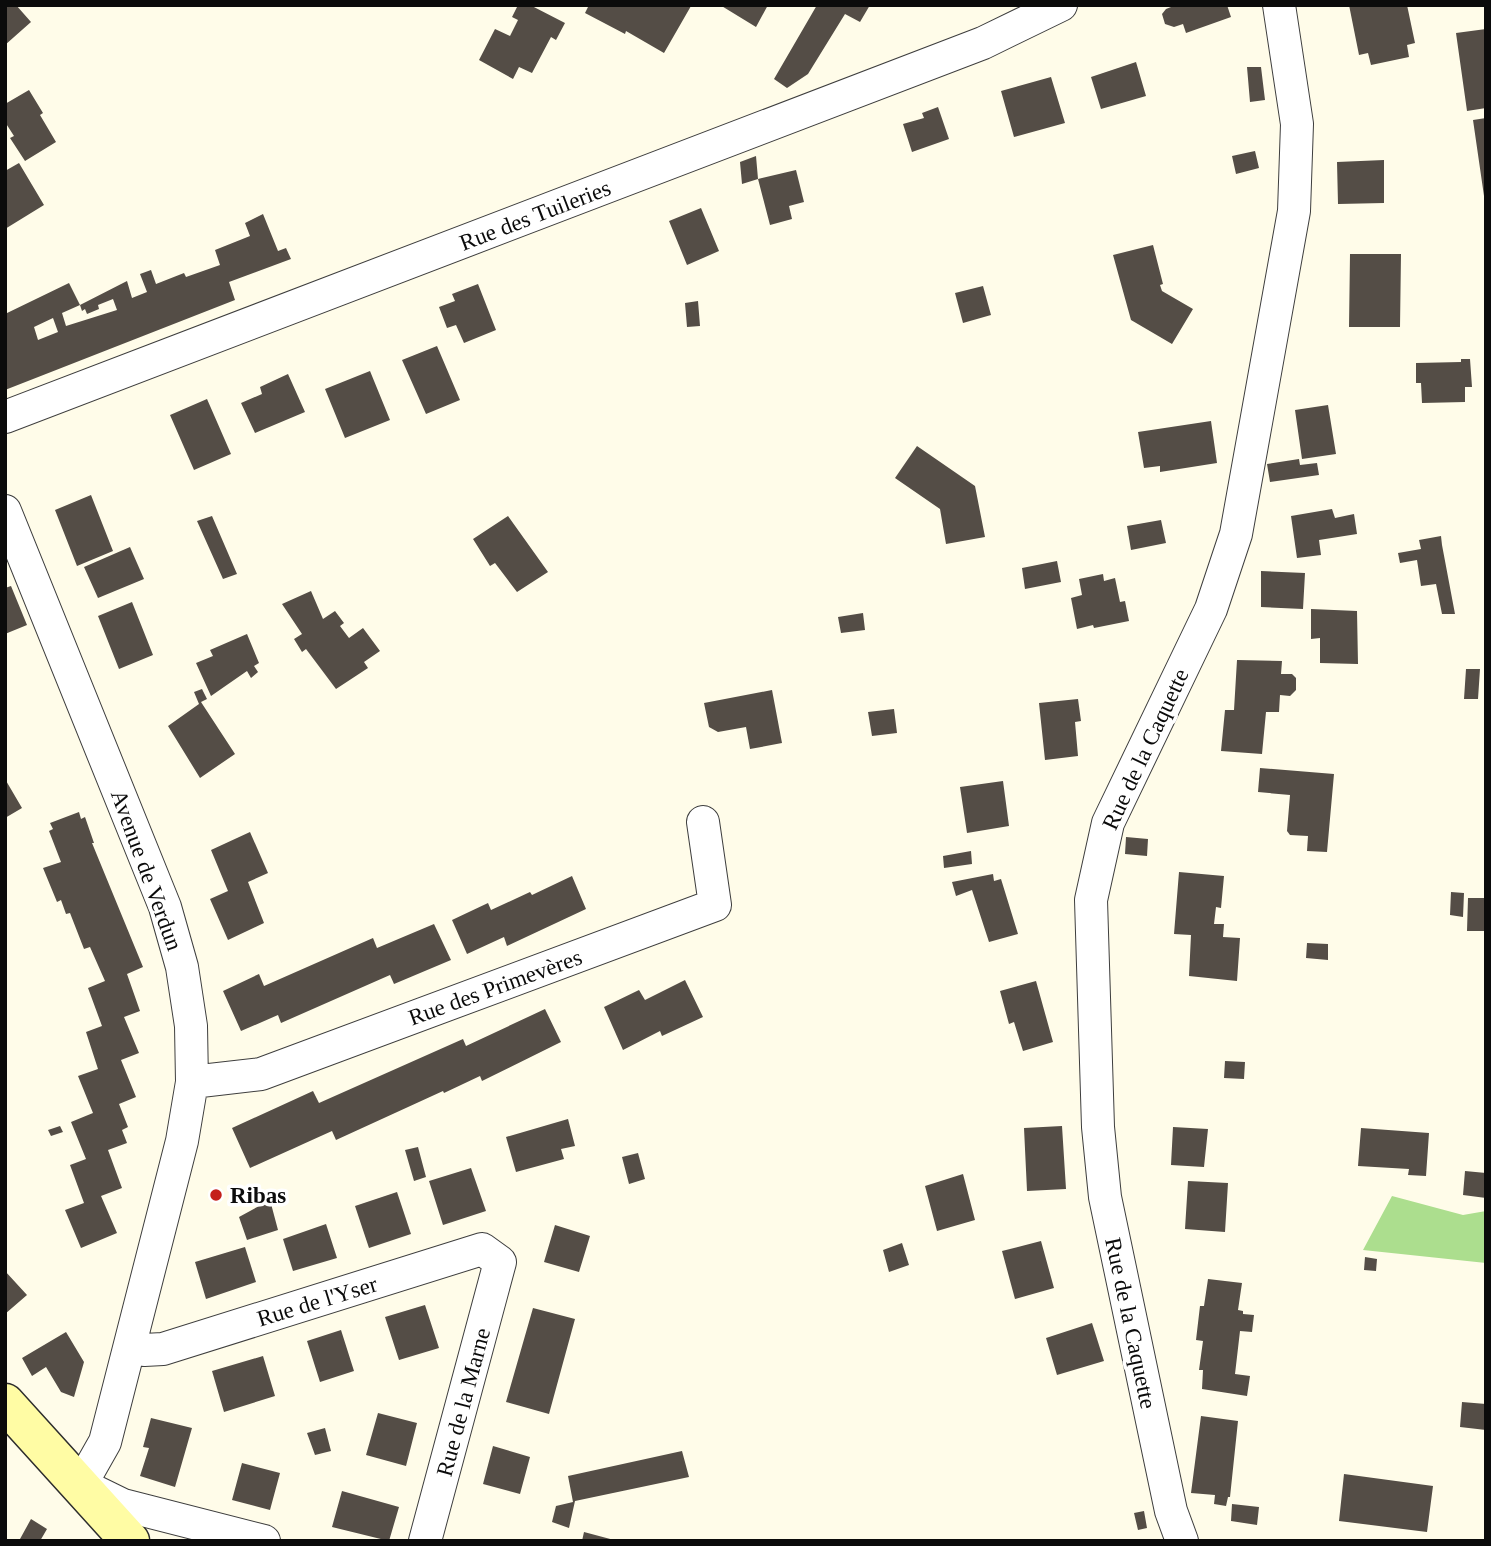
<svg xmlns="http://www.w3.org/2000/svg" width="1491" height="1546" font-family="'Times New Roman',serif">
	<style>
		.forest { fill: #acde8e }
		.building { fill: #544d46; fill-rule: evenodd }
		.lines { fill: none; stroke-linecap: round; stroke-linejoin: round }
		.minor-casing { stroke: #3e3e3e; stroke-width: 34 }
		.secondary-casing { stroke: #2d2d2d; stroke-width: 41 }
		.minor { stroke: #fff; stroke-width: 32 }
		.secondary { stroke: #fffca4; stroke-width: 38 }
		.poi-dot { fill: #c41f1a; stroke: #fff; stroke-width: 2.5 }
		.labels { text-anchor: middle; stroke-width: 7; stroke-linejoin: round; paint-order: stroke }
		.street-label { font-size: 23px; fill: #0b0b0b; stroke: #fff }
		.poi-label { font-size: 23px; font-weight: bold; fill: #0b0b0b; stroke: #fff; text-anchor: start }
	</style>
	<rect width="100%" height="100%" fill="#fffce9"/>
	<!-- forest -->
	<path class="forest" d="M1392 1196 1463 1215 1486 1211V1263L1363 1250Z"/>
	<!-- building -->
	<path class="building" d="M5 5H16L31 22 5 45Z
		M518 5H530L565 23 556 40 551 37 532 73 519 67 513 79 479 60 495 29 510 36 518 20 512 17Z
		M589 5H688L691 6 664 53 626 31 625 34 585 13Z
		M720 5H768L756 27Z
		M817 5H870L860 22 845 14 808 74 787 88 774 79Z
		M1176 5H1227L1231 17 1186 33 1183 24 1174 27 1165 24 1162 14 1166 9Z
		M1349 5H1407L1415 43 1407 45 1409 57 1371 65 1368 53 1359 55Z
		M1486 29V108L1467 111 1456 33Z
		M1136 62 1146 96 1101 109 1091 77Z
		M1247 67H1261L1265 100 1250 102Z
		M1051 77 1065 123 1014 137 1001 91Z
		M29 90 43 113 40 115 56 142 25 161 10 138 14 136 5 122V104Z
		M938 107 949 139 912 152 903 124 924 118 922 113Z
		M1486 118V196H1484L1473 120Z
		M1255 151 1259 168 1236 174 1232 156Z
		M756 156 758 179 796 170 804 202 789 206 792 219 770 225 758 179 742 184 740 162Z
		M1384 160V203L1338 204 1337 162Z
		M19 163 44 205 5 229V171Z
		M701 208 719 251 687 265 669 221Z
		M263 214 278 251 286 248 291 259 229 282 235 300 5 390V314L69 283 80 305 127 281 132 298 147 292 140 274 151 270 156 284 184 273 186 277 220 265 215 250 250 236 245 223ZM113 299 117 310 66 326 62 313 80 305 82 311 85 309 87 314 99 309 98 305ZM53 318 58 332 38 340 34 327Z
		M1153 245 1163 284 1160 285 1162 291 1193 309 1172 344 1131 320 1113 255Z
		M1350 254H1401L1400 327H1349Z
		M478 284 496 330 464 343 456 325 447 328 439 307 455 301 452 294Z
		M983 286 991 315 963 323 955 293Z
		M698 301 700 326 687 327 685 303Z
		M437 346 460 400 426 414 402 360Z
		M1461 359H1470L1472 387H1465V402L1422 403 1421 383H1416V363L1461 362Z
		M370 371 390 420 345 438 325 389Z
		M288 374 305 412 255 433 241 403 262 394 260 387Z
		M207 399 231 454 194 470 170 415Z
		M1328 405 1336 454 1302 459 1295 410Z
		M1211 421 1217 463 1160 472V466L1144 468 1138 432Z
		M917 446 975 486 985 537 946 544 940 509 895 478Z
		M1299 459 1300 465 1317 463 1319 475 1270 482 1267 464Z
		M91 495 113 551 77 566 55 510Z
		M1332 509 1335 518 1354 514 1357 534 1319 540 1321 555 1297 558 1291 516Z
		M212 516 237 574 223 579 197 521Z
		M508 516 548 572 517 592 495 563 490 566 473 539Z
		M1161 520 1166 543 1131 550 1127 526Z
		M1441 536 1442 545 1455 614H1442L1436 584 1421 586 1417 560 1400 563 1398 553 1421 549 1419 540Z
		M130 547 144 579 98 598 84 567Z
		M1057 561 1061 582 1025 589 1022 568Z
		M1261 571 1305 573 1303 609 1261 607Z
		M1103 574 1104 581 1115 578 1120 602 1125 601 1129 621 1094 628 1093 625 1077 629 1071 598 1082 595 1079 579Z
		M11 586 27 625 5 634V588Z
		M311 591 323 619 335 611 344 623 340 626 349 638 363 628 380 651 364 662 368 668 336 689 306 649 302 652 294 639 302 634 282 604Z
		M132 602 153 655 119 669 98 616Z
		M1311 609 1357 611 1358 664 1320 663V638L1311 639Z
		M863 613 865 630 841 633 838 617Z
		M247 634 259 663 254 666 258 672 251 678 247 671 211 696 196 663 213 656 210 650Z
		M1237 660 1282 661 1281 674H1292L1296 678V690L1290 696 1280 695 1279 712H1266L1262 754 1221 751 1225 710H1234Z
		M1466 669H1480L1478 699H1464Z
		M202 689 207 699 201 702 235 754 200 778 168 726 199 704 194 692Z
		M772 690 782 743 750 749 746 727 718 732 709 727 704 703Z
		M1078 699 1081 721 1075 722 1078 756 1045 760 1039 703Z
		M894 709 897 733 872 736 868 712Z
		M1260 768 1334 774 1327 852 1307 851 1308 836 1290 835 1287 831 1290 795 1258 792Z
		M5 779 22 808 5 818Z
		M1003 781 1009 826 967 833 960 787Z
		M79 812 81 819 85 817 94 843H92L143 967 127 974 140 1011 124 1017 139 1053 121 1060 136 1097 119 1104 128 1127 122 1130 127 1143 108 1150 122 1188 101 1196 117 1233 81 1248 65 1210 84 1203 70 1165 86 1159 71 1122 93 1113 78 1076 98 1069 86 1032 102 1026 88 988 105 981 90 947 84 949 70 913 66 914 61 900 57 902 43 868 61 862 49 831 53 829 50 823Z
		M250 832 268 873 248 882 264 923 228 940 210 899 228 891 211 850Z
		M1126 837 1148 839 1147 856 1125 854Z
		M971 851 972 864 944 868 943 856Z
		M1179 872 1224 876 1221 908 1216 907 1214 924H1224L1223 937 1240 938 1237 981 1189 976 1191 935 1174 934Z
		M993 874 994 881 1001 879 1018 934 989 942 972 890 956 896 952 882Z
		M572 876 586 909 507 946 504 937 467 954 452 920 488 903 491 910 530 892 532 895Z
		M1451 892 1464 893 1463 917 1450 915Z
		M1468 898H1486V931H1467Z
		M434 924 451 960 394 984 390 975 281 1023 278 1015 241 1031 223 991 259 974 264 986 373 938 377 948Z
		M1307 943 1328 944V960L1306 958Z
		M685 980 703 1017 662 1036 660 1031 623 1050 604 1007 639 990 645 1000Z
		M1036 981 1053 1042 1023 1051 1014 1022 1009 1024 1000 991Z
		M545 1009 561 1042 482 1081 480 1076 444 1093 443 1091 336 1140 332 1131 250 1168 232 1128 313 1091 319 1103 463 1039 466 1046Z
		M1225 1061 1245 1062 1244 1079 1224 1078Z
		M568 1119 575 1146 561 1149 564 1159 516 1172 506 1137Z
		M60 1126 63 1132 51 1136 48 1130Z
		M1062 1126 1066 1189 1027 1191 1024 1128Z
		M1173 1127 1208 1129 1204 1167 1171 1165Z
		M1361 1128 1429 1133 1426 1176 1408 1175 1409 1169 1358 1166Z
		M418 1147 426 1177 414 1181 405 1150Z
		M638 1153 645 1179 629 1184 622 1157Z
		M471 1168 486 1211 443 1225 429 1181Z
		M1465 1171 1486 1173V1198L1463 1195Z
		M963 1174 975 1220 937 1231 925 1186Z
		M1188 1181 1228 1183 1225 1232 1185 1229Z
		M219 1188 223 1196 213 1201 209 1193Z
		M397 1192 411 1234 369 1248 355 1206Z
		M270 1200 278 1230 247 1240 239 1217Z
		M326 1224 337 1258 293 1271 283 1239Z
		M555 1225 590 1236 579 1272 544 1262Z
		M1041 1241 1054 1288 1015 1299 1002 1251Z
		M902 1243 909 1265 889 1272 883 1250Z
		M245 1247 256 1282 206 1299 195 1262Z
		M1365 1257 1377 1259 1376 1271 1364 1270Z
		M5 1271 27 1295 5 1314Z
		M1208 1279 1242 1283 1238 1310 1243 1311V1314L1254 1315 1252 1332 1240 1331 1235 1374 1250 1376 1247 1396 1202 1389 1203 1370H1199L1203 1341 1196 1340 1200 1306H1204Z
		M425 1305 439 1348 399 1360 385 1317Z
		M533 1308 575 1319 549 1414 506 1402Z
		M1092 1323 1104 1361 1057 1375 1046 1338Z
		M341 1330 354 1371 320 1382 307 1341Z
		M66 1332 84 1362 74 1397 61 1392 46 1367 32 1376 22 1358Z
		M263 1356 275 1396 224 1412 212 1371Z
		M1462 1402 1486 1404V1430L1460 1427Z
		M378 1413 417 1423 406 1466 366 1455Z
		M1201 1416 1238 1421 1230 1497H1228L1226 1506 1214 1504 1215 1495 1191 1493Z
		M151 1418 192 1428 175 1487 140 1476 149 1448 143 1447Z
		M325 1428 331 1451 315 1455 307 1433Z
		M493 1446 530 1457 520 1494 483 1484Z
		M682 1451 689 1477 575 1501 569 1528 552 1522 556 1506 573 1502 568 1476Z
		M242 1463 280 1473 270 1510 232 1500Z
		M1344 1474 1433 1486 1427 1532 1339 1521Z
		M342 1491 399 1507 389 1541 332 1527Z
		M1232 1504 1259 1507 1257 1525 1231 1521Z
		M1144 1511 1147 1528 1138 1530 1134 1513Z
		M31 1519 47 1529 40 1541H23L20 1539Z
		M584 1532 614 1540V1541H582Z"/>
	<g class="lines">
		<defs>
			<path id="minor" d="M5 417 983 43 1061 5
				M5 511 165 907 182 967 191 1026 192 1082 182 1141 105 1442 88 1472 78 1483 123 1505 264 1541
				M192 1082 261 1074 715 905 703 822
				M131 1346 144 1350 163 1349 482 1249 500 1262 425 1541
				M1182 1541 1171 1511 1105 1197 1098 1127 1091 900 1108 823 1211 609 1236 534 1294 211 1297 124 1279 5"/>
			<path id="secondary" d="M5 1403 130 1541"/>
		</defs>
		<!-- minor casing -->
		<use href="#minor" class="minor-casing"/>
		<!-- secondary casing -->
		<use href="#secondary" class="secondary-casing"/>
		<!-- minor -->
		<use href="#minor" class="minor"/>
		<!-- secondary -->
		<use href="#secondary" class="secondary"/>
	</g>
	<!-- markers -->
	<circle class="poi-dot" cx="216" cy="1195" r="7"/>
	<g class="labels">
		<!-- street labels -->
		<g class="street-label">
			<text transform="translate(535 215) rotate(-21)" y="8">Rue des Tuileries</text>
			<text transform="translate(1145 749) rotate(-65)" y="8">Rue de la Caquette</text>
			<text transform="translate(147 870) rotate(70)" y="8">Avenue de Verdun</text>
			<text transform="translate(495 987) rotate(-20)" y="8">Rue des Primevères</text>
			<text transform="translate(317 1301) rotate(-17)" y="8">Rue de l'Yser</text>
			<text transform="translate(1131 1323) rotate(78)" y="8">Rue de la Caquette</text>
			<text transform="translate(463 1402) rotate(-75)" y="8">Rue de la Marne</text>
		</g>
		<!-- poi labels -->
		<g class="poi-label">
			<text x="230" y="1203">Ribas</text>
		</g>
	</g>
	<!-- border -->
	<rect width="1491" height="1546" fill="none" stroke="#0b0b0b" stroke-width="14"/>
</svg>
